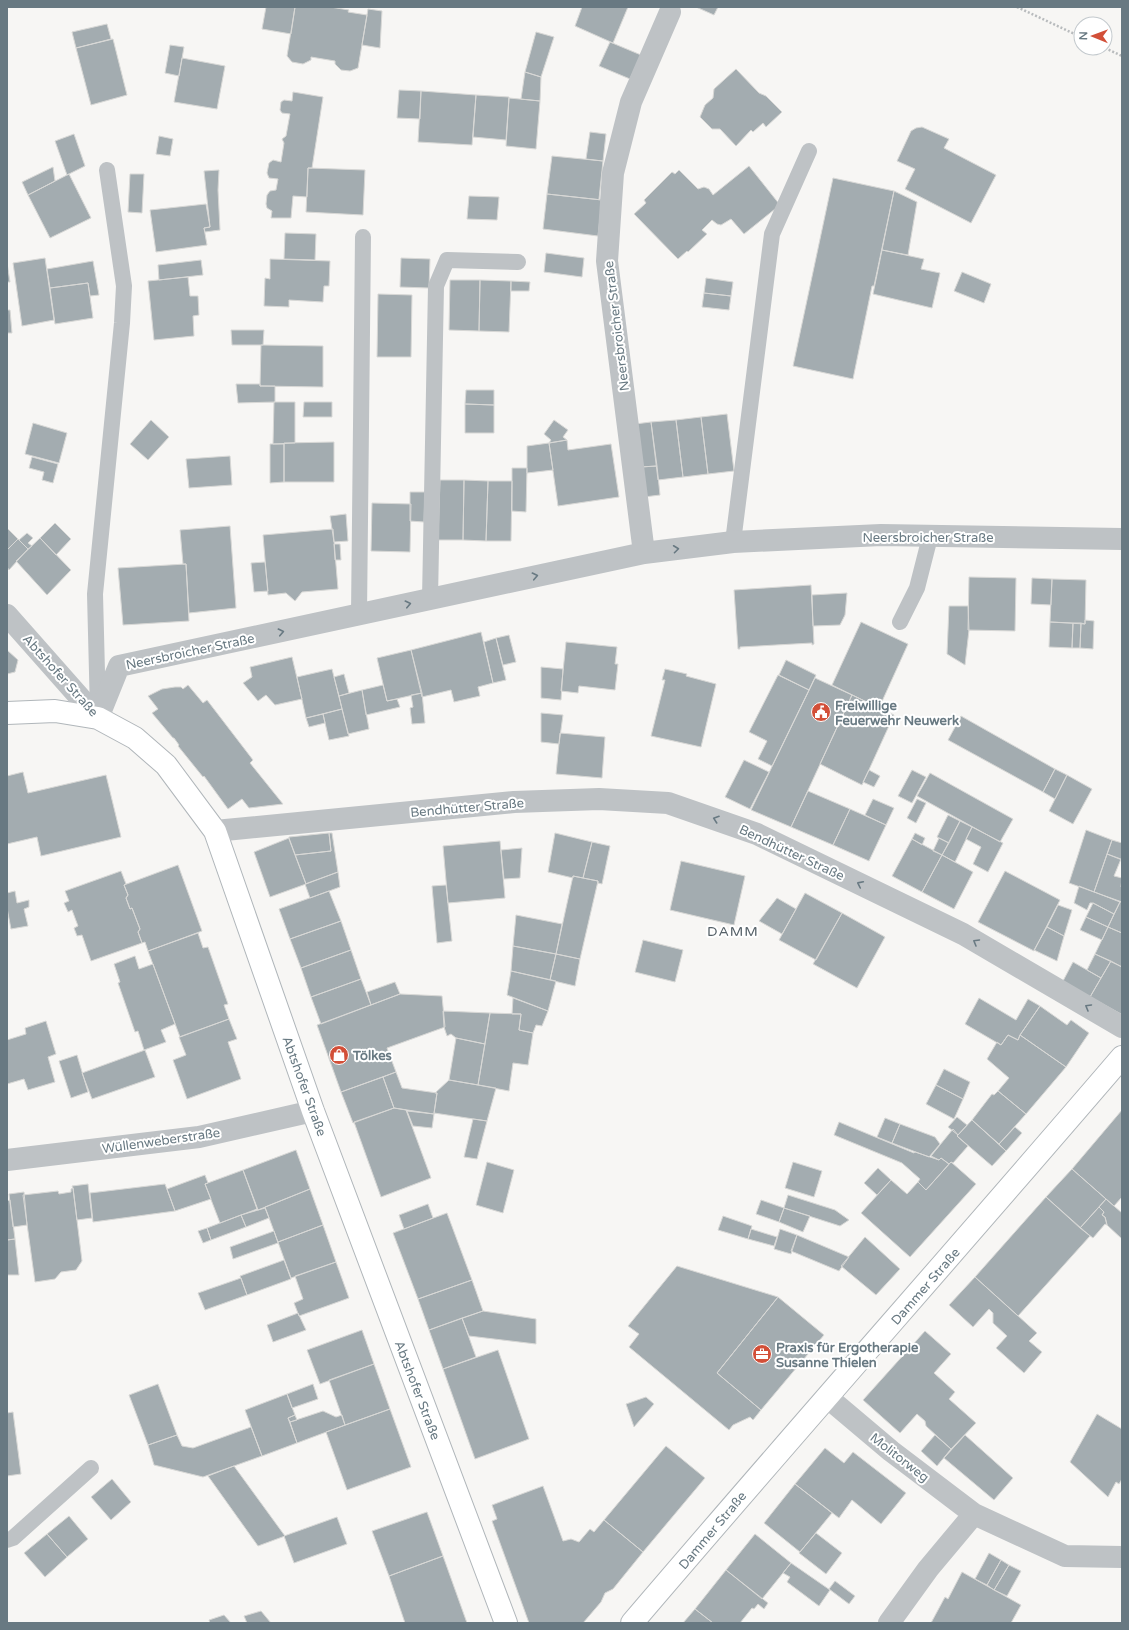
<svg xmlns="http://www.w3.org/2000/svg" width="1129" height="1630" font-family="'Varela Round',sans-serif">
	<style>
		.building { fill: #a3acb0; stroke: #d8d8d6 }
		.lines { fill: none; stroke-linecap: round; stroke-linejoin: round }
		.secondary-casing { stroke: #b0b6ba; stroke-width: 24 }
		.path { stroke: #b8bbbd; stroke-width: 2.5; stroke-dasharray: 2 2; stroke-linecap: butt }
		.lane { stroke: #bec2c5; stroke-width: 16 }
		.street { stroke: #bec2c5; stroke-width: 22 }
		.secondary { stroke: #fff; stroke-width: 22 }
		.oneway { stroke: #687982 }
		.labels { text-anchor: middle; stroke-width: 4; stroke-linejoin: round; paint-order: stroke }
		.street-label { font-size: 13px; fill: #687982; stroke: #fff }
		.poi-label { font-size: 13px; font-weight: bold; fill: #687982; stroke: #fff; text-anchor: start }
		.neighbourhood-label { font-size: 14px; letter-spacing: 1px; fill: #566168; stroke: #fff }
	</style>
	<rect width="100%" height="100%" fill="#f7f6f4"/>
	<!-- building -->
	<path class="building" d="M266 7H295L291 34 262 29Z
		M295 7H330L349 10 348 12 367 15 358 68 350 71 341 70 335 64V61L311 57V60L303 64 292 62 287 56Z
		M582 7H628L613 43 575 26Z
		M696 7H718L714 15Z
		M368 9 382 11 380 48 362 45Z
		M107 24 111 39 76 48 72 32Z
		M536 32 554 37 541 77 525 72Z
		M113 39 127 95 91 105 76 48Z
		M610 42 641 55 630 79 599 66Z
		M170 45 184 47 179 76 165 73Z
		M182 58 225 66 217 109 174 102Z
		M736 69 759 93 766 96 782 112 766 127 763 123 753 132 751 130 736 146 720 129H712L700 117 705 105 713 98 714 89Z
		M525 72 541 77 540 101 521 99Z
		M399 90 421 91 420 119 397 118Z
		M421 91 476 95 472 145 418 142Z
		M293 92 323 97 312 168H308L307 197 293 196 291 218H271L272 211 267 208 266 204 267 195 270 191 276 190 278 179 269 178 267 173 269 163 273 160 281 162 284 143 282 139 286 136 290 114 282 113 280 110 281 102 284 100 292 101Z
		M476 95 509 97 506 140 473 137Z
		M509 98 540 101 536 149 506 146Z
		M922 127 949 139 944 148 996 175 971 223 905 189 915 169 897 161 911 131 916 128Z
		M590 132 606 134 603 161 586 159Z
		M74 134 85 166 67 175 55 141Z
		M159 136 173 139 170 156 156 154Z
		M552 156 603 161 599 199 602 200 547 194Z
		M749 166 780 205 744 234 731 219 721 225 717 224 712 220 702 230 707 234 688 252 687 251 678 259 634 214 646 203 644 200 672 172 675 174 679 170 698 189 704 187 709 189 713 195Z
		M53 167 55 181 28 195 22 182Z
		M308 168 365 170 363 215 306 212Z
		M219 170 218 190 220 230 205 232 204 228 210 227 204 171Z
		M69 174 91 218 50 238 28 195Z
		M130 174H144L142 213 128 212Z
		M833 178 894 191 874 286H872L853 379 793 366Z
		M894 191 917 202 908 255 882 250Z
		M547 194 602 200 598 236 543 229Z
		M469 196 499 197 497 220 467 219Z
		M206 204 210 227 204 228 207 245 156 252 150 210Z
		M285 233 316 234 315 260 284 259Z
		M882 250 924 259 921 269 940 273 932 308 873 294Z
		M546 253 584 258 582 277 544 272Z
		M45 258 54 320 22 326 13 263Z
		M401 258 430 259 429 288 400 287Z
		M270 259 330 261 329 286H324L323 302 289 300V307L264 306 265 278 270 279Z
		M201 260 203 275 159 280 158 265Z
		M93 261 99 295 90 296 88 283 50 288 47 269Z
		M7 263 10 282H7Z
		M962 272 991 284 984 303 954 291Z
		M188 277 190 296H198L199 315 193 316 194 336 154 340 148 281Z
		M706 278 733 282 731 296 704 293Z
		M450 280H480L479 331 449 330Z
		M480 280 511 281 509 332 479 331Z
		M511 281 530 282 529 291H511Z
		M88 283 93 318 55 324 50 288Z
		M704 293 731 296 729 310 702 307Z
		M378 294 412 295 411 357H377Z
		M7 310H10L12 333H7Z
		M231 330H264L263 345H232Z
		M261 345 323 346V387L260 386Z
		M236 384H260V386H275V402L238 403Z
		M466 390H494V405L465 404Z
		M274 402H295V443L273 444Z
		M304 402H332V417H303Z
		M465 404 494 405V433H465Z
		M727 414 734 471 708 474 701 417Z
		M701 417 708 474 683 477 676 420Z
		M151 420 169 437 148 460 130 444Z
		M554 420 568 430 563 437 567 440 549 443 551 440 544 434Z
		M676 420 683 477 658 480 651 422Z
		M651 422 657 466 640 467 635 424Z
		M33 423 67 433 59 463 25 454Z
		M567 440 568 450 611 444 619 497 558 506 549 443Z
		M334 442V482H284V443Z
		M549 443 553 470 527 473V446Z
		M270 444H284V482L270 483Z
		M230 456 232 485 189 488 186 459Z
		M32 457 58 464 53 483 42 480 44 472 29 468Z
		M657 466 660 495 644 497 640 467Z
		M512 468H527L526 512 512 511Z
		M440 480H464L463 540H438Z
		M464 480 488 481 486 541 463 540Z
		M488 481H512L511 541H486Z
		M410 492H425L424 522 410 521Z
		M372 503 411 504 410 552 371 551Z
		M346 514 348 541 334 542 330 516Z
		M55 523 71 539 56 555 40 538Z
		M230 526 236 608 189 613 186 564H183L180 530Z
		M8 529 18 539 7 550V530Z
		M333 529 338 589 302 592 295 601 286 593 268 595 263 535Z
		M27 533 33 538 28 543 32 546 28 549 19 540Z
		M40 538 71 570 47 595 16 561Z
		M18 539 28 549 9 570 7 567V550Z
		M334 544H340L341 560H335Z
		M265 562 268 591 254 592 251 563Z
		M186 564 189 621 123 625 118 568Z
		M969 577 1016 578 1015 631 968 630Z
		M1032 578 1052 579 1051 605 1031 604Z
		M1052 579 1086 580 1085 624 1050 622Z
		M811 585 814 644 812 645V643L740 647V649H738L734 590Z
		M847 593 845 615 840 625 813 626 812 595Z
		M949 606H968L969 630 965 665 947 654Z
		M1085 620 1094 621 1093 649 1080 648 1081 623 1085 624Z
		M861 622 908 644 879 708 832 685Z
		M1050 622 1073 623 1072 648 1049 647Z
		M1073 623H1081L1080 648H1072Z
		M481 632 493 683 478 687 480 696 454 702 451 690 422 697 411 650Z
		M509 635 516 662 503 665 496 638Z
		M496 638 506 680 493 683 484 642Z
		M566 642 617 647 615 664H618L615 690 579 686 578 693 561 691Z
		M7 650 18 660 15 672 7 674Z
		M411 650 422 693 387 701 377 658Z
		M292 657 302 699 275 705 266 695 258 701 243 683 252 677 250 667Z
		M786 660 816 675 809 690 779 675Z
		M541 667 563 669 561 700 541 698Z
		M332 669 342 709 306 718 297 677Z
		M665 669 687 674 686 676 716 684 701 747 651 736 665 680H662Z
		M344 674 349 693 339 696 334 677Z
		M778 675 809 690 772 766 758 759 767 741 749 732Z
		M815 678 852 695 791 827 751 810Z
		M188 685 203 703 207 700 253 760 250 763 283 804 249 808 242 799 228 809 204 776 203 777 178 746 179 745 174 738H173L152 713 158 709 148 696 162 689 175 687H181L183 689Z
		M383 685 387 701 397 699 400 707 366 715 362 690Z
		M362 690 369 729 348 734 339 696Z
		M422 693 425 723 412 724 410 708 413 707 411 695Z
		M852 695 894 715 862 785 820 764Z
		M342 709 349 736 329 740 323 714Z
		M541 713 563 715 559 744 541 742Z
		M323 714 325 723 309 727 306 718Z
		M961 716 1055 769 1043 792 948 740Z
		M560 733 605 737 602 778 556 774Z
		M744 760 769 772 750 809 725 797Z
		M1055 769 1067 775 1055 799 1043 792Z
		M869 770 880 776 874 787 863 782Z
		M912 770 926 777 912 803 898 796Z
		M23 772 28 793 106 775 121 837 41 856 37 837 7 844V776Z
		M930 773 1013 819 1000 842 917 796Z
		M1067 775 1092 789 1073 824 1049 811Z
		M808 791 850 809 833 845 791 827Z
		M873 799 894 808 886 825 865 815Z
		M917 799 926 803 916 823 907 818Z
		M850 809 886 825 869 861 833 845Z
		M948 815 960 821 949 843 937 837Z
		M960 821 972 827 955 862 942 855Z
		M972 827 1003 843 988 872 973 864 981 847 966 839Z
		M1086 830 1112 840 1094 892 1069 883Z
		M329 833 331 851 295 855 289 839V837Z
		M329 833H332L338 872 306 884 295 855 331 851Z
		M555 833 592 842 583 878 573 876V878L548 872Z
		M915 833 925 838 922 845 912 839Z
		M289 838 306 884 270 897 254 852Z
		M939 838 949 843 942 855 933 851Z
		M912 839 942 855 922 892 892 876Z
		M1112 840 1122 843V860L1107 854Z
		M500 841 505 898 448 903 443 846Z
		M592 842 610 846 602 884 598 883V881L583 878Z
		M522 848 520 878 504 879 501 850Z
		M1107 854 1121 859 1114 876 1122 878 1121 887H1122V902L1094 892Z
		M942 855 973 872 954 909 922 892Z
		M681 861 745 876 734 925 670 910Z
		M178 865 202 931 148 951 145 942 142 943 138 932 140 929 132 908 130 909 126 898 128 895 124 885Z
		M121 871 126 884 124 885 128 895 126 898 130 909 132 908 140 929 138 932 142 943 91 961 82 935 77 936 74 928 78 926 72 910 68 912 64 903 69 901 65 891Z
		M1005 871 1060 900 1034 951 978 922Z
		M338 872 340 887 310 898 305 884Z
		M573 876 598 881 580 959 556 954Z
		M446 885 452 941 437 943 432 886Z
		M1079 886 1120 902 1114 914 1093 903H1090L1087 910 1074 903Z
		M15 891 17 903 29 900V907L24 909 28 926 11 929 7 908V893Z
		M329 891 341 921 290 939 279 909Z
		M805 893 842 913 816 960 779 940Z
		M777 898 796 909 782 934 759 921Z
		M1120 902H1122V933L1108 927Z
		M1093 903 1114 914 1108 927 1086 917Z
		M1058 905 1072 910 1064 936 1047 927Z
		M842 913 885 937 857 988 813 964Z
		M516 915 562 924 556 954 513 946Z
		M1086 917 1108 927 1102 940 1080 930Z
		M341 921 351 950 301 968 290 939Z
		M1047 927 1064 936 1057 961 1034 950Z
		M1108 927 1122 933V967L1095 954Z
		M198 933 203 948 208 947 228 1004 224 1005 229 1019 180 1037 148 951Z
		M643 940 683 950 675 982 635 972Z
		M513 946 556 954 550 980 511 971Z
		M351 950 361 979 311 997 301 968Z
		M556 954 580 959 575 986 550 980Z
		M1095 954 1111 961 1101 978 1087 970Z
		M135 956 139 969 153 964 175 1024 161 1030 166 1042 144 1050 138 1031 135 1032 118 983 120 982 114 964Z
		M1111 961 1122 967V1012L1121 1014 1090 997Z
		M1073 962 1101 978 1090 997 1063 981Z
		M511 971 556 981 548 1011 507 995Z
		M361 979 371 1005 321 1024 311 997Z
		M395 982 400 994 371 1005 367 992Z
		M400 994 442 996 445 1027 387 1048 396 1072 341 1092 317 1025Z
		M513 998 548 1011 542 1026 536 1025 533 1033 519 1030 521 1014H512Z
		M979 998 1016 1020 1028 999 1040 1006 1020 1035 1018 1040 1008 1035 1001 1045 965 1024Z
		M1040 1006 1067 1025 1071 1020 1089 1033 1066 1067 1020 1035Z
		M443 1011 490 1013 485 1044 456 1038 451 1034 447 1036 444 1027Z
		M490 1013 521 1014 519 1030 533 1033 528 1065 513 1063 509 1091 478 1085Z
		M229 1019 237 1039 228 1042 241 1079 187 1099 173 1060 186 1055 179 1037Z
		M46 1021 56 1054 48 1057 55 1082 28 1090 24 1079 7 1084V1040L26 1034 25 1028Z
		M1008 1035 1018 1040 1020 1035 1066 1067 1026 1114 998 1091 1009 1078 987 1059 997 1042 1001 1045Z
		M456 1038 485 1044 478 1085 449 1080Z
		M145 1050 155 1077 92 1099 82 1073Z
		M77 1055 88 1092 71 1098 59 1061Z
		M944 1069 970 1082 963 1099 936 1085Z
		M396 1072 402 1088 437 1093 434 1114 394 1108 383 1077Z
		M383 1077 394 1108 353 1123 341 1092Z
		M449 1080 496 1088 487 1121 434 1113 437 1093H435Z
		M936 1085 963 1099 954 1119 926 1104Z
		M998 1091 1026 1114 999 1144 972 1120 992 1094 994 1095Z
		M394 1108 406 1110 431 1178 381 1197 354 1122Z
		M1122 1110V1197L1114 1206 1072 1169Z
		M407 1111 434 1114 432 1128 413 1126Z
		M957 1117 967 1125 958 1135 948 1127Z
		M885 1118 900 1124 892 1143 877 1137Z
		M473 1119 487 1121 477 1159 464 1157Z
		M972 1120 1006 1151 992 1166 957 1136Z
		M839 1122 914 1153 915 1152 939 1160 941 1158 949 1164 926 1190 918 1182 920 1179 902 1163 834 1135Z
		M900 1124 935 1137 940 1144 929 1157 892 1143Z
		M1015 1127 1022 1133 1006 1151 999 1144Z
		M953 1129 958 1135 957 1136 968 1146 953 1163 951 1162 949 1164 941 1158 939 1160 931 1156Z
		M296 1150 310 1189 258 1210 243 1170Z
		M487 1162 514 1170 503 1213 476 1205Z
		M793 1162 822 1171 814 1197 785 1188Z
		M951 1162 976 1184 910 1257 861 1213 891 1180 907 1194 918 1182 926 1190Z
		M878 1168 891 1180 877 1195 864 1183Z
		M1072 1169 1106 1199 1080 1228 1046 1197Z
		M243 1170 257 1209 220 1223 205 1184Z
		M205 1175 208 1183 205 1184 211 1199 175 1211 167 1189Z
		M88 1184 92 1218 77 1220 73 1188 72 1186Z
		M165 1184 175 1211 93 1222 90 1193Z
		M73 1188 82 1261 76 1270 61 1272 55 1279 35 1282 23 1195 58 1191 59 1194 71 1192V1189Z
		M310 1189 323 1225 278 1242 265 1207Z
		M24 1192 27 1225 13 1227 9 1194Z
		M788 1195 835 1210 849 1220 840 1226 784 1208Z
		M1046 1197 1090 1236 1018 1316 975 1277Z
		M1106 1199 1122 1213V1239L1107 1225 1105 1217 1102 1215 1104 1212 1099 1207Z
		M10 1200 15 1239 7 1240V1201Z
		M761 1200 784 1208 779 1222 756 1214Z
		M428 1204 433 1218 404 1229 399 1215Z
		M1099 1207 1104 1212 1102 1215 1105 1217 1107 1225 1105 1224 1093 1238 1080 1228Z
		M265 1208 269 1218 246 1227 241 1215Z
		M784 1208 810 1216 803 1232 779 1222Z
		M447 1213 472 1280 418 1299 393 1233Z
		M241 1215 246 1227 211 1240 207 1228Z
		M723 1216 752 1226 748 1239 718 1230Z
		M323 1225 336 1262 291 1278 278 1242Z
		M207 1228 211 1240 203 1243 198 1231Z
		M751 1229 777 1237 774 1246 748 1239Z
		M780 1229 797 1235 791 1254 774 1249Z
		M274 1231 278 1243 233 1259 230 1247Z
		M797 1235 849 1257 839 1271 791 1251Z
		M865 1237 900 1269 876 1295 841 1266Z
		M15 1239 19 1275H7V1240Z
		M284 1260 291 1279 247 1295 240 1276Z
		M336 1262 349 1298 299 1316 294 1303 303 1299 295 1276Z
		M677 1266 778 1297 717 1373 761 1410 753 1420 750 1417 733 1425 729 1430 629 1347 639 1334 628 1326Z
		M975 1277 1037 1333 1029 1341 1042 1352 1024 1373 996 1348 1007 1336 993 1323V1313L989 1309 973 1327 949 1305Z
		M241 1278 247 1295 205 1310 198 1293Z
		M472 1280 483 1311 429 1330 418 1299Z
		M778 1297 824 1335 761 1410 717 1373Z
		M483 1311 536 1319V1344L469 1336 462 1318Z
		M298 1313 306 1330 273 1342 267 1325Z
		M462 1318 476 1357 443 1369 429 1330Z
		M362 1330 374 1364 320 1384 307 1350Z
		M925 1331 951 1354 934 1373 955 1392 949 1399 976 1423 951 1449 926 1426 925 1421 917 1414 900 1433 863 1400Z
		M498 1350 529 1439 475 1459 443 1369Z
		M374 1364 390 1409 345 1425 329 1380Z
		M158 1384 177 1435 148 1445 129 1395Z
		M313 1384 318 1399 292 1408 287 1394Z
		M287 1394 295 1415 288 1418 297 1443 262 1456 245 1410Z
		M646 1397 654 1404 634 1427 626 1404Z
		M390 1409 411 1467 347 1490 326 1432Z
		M323 1411 336 1417 342 1415 345 1425 297 1443 290 1422Z
		M13 1412 21 1474 7 1476V1413Z
		M1097 1414 1122 1429V1479L1119 1484 1116 1482 1108 1497 1070 1462Z
		M295 1415 297 1420 290 1422 288 1418Z
		M251 1427 262 1456 203 1477 154 1465 148 1445 177 1435 182 1446 193 1448Z
		M935 1435 951 1449 937 1466 921 1451Z
		M965 1435 1013 1478 994 1500 944 1458Z
		M666 1446 705 1478 643 1552 604 1520Z
		M825 1448 844 1463 853 1452 906 1493 881 1524 852 1500 839 1518 795 1484Z
		M234 1466 285 1536 258 1546 208 1476Z
		M112 1479 131 1502 111 1520 91 1497Z
		M795 1484 832 1513 800 1552 764 1523Z
		M543 1486 563 1541 571 1539 579 1542 590 1529 594 1532 604 1520 643 1552 613 1589 605 1593 601 1602 583 1623H529L492 1521 497 1519 492 1505Z
		M427 1512 443 1556 389 1576 372 1531Z
		M69 1516 88 1539 67 1557 47 1534Z
		M337 1517 347 1544 294 1563 284 1536Z
		M816 1533 842 1553 826 1574 799 1553Z
		M47 1534 67 1557 45 1577 24 1553Z
		M755 1534 791 1563 762 1599 726 1570Z
		M989 1553 1001 1560 987 1585 975 1579Z
		M443 1556 467 1623H405L389 1576Z
		M1001 1560 1009 1565 994 1590 987 1585Z
		M791 1563 830 1590 819 1606 787 1582 790 1577 783 1573Z
		M1009 1565 1021 1571 1007 1596 994 1590Z
		M726 1570 768 1603 764 1609 758 1604 754 1609 752 1608 740 1623H713L695 1609Z
		M962 1572 1021 1605 1011 1623H931L945 1597 948 1599Z
		M835 1581 855 1596 849 1604 829 1589Z
		M695 1609 713 1623H683Z
		M261 1611 271 1623H247L244 1616Z
		M224 1615 231 1623H210L209 1620Z"/>
	<g class="lines">
		<defs>
			<path id="secondary" d="M7 713 55 711 98 718 135 738 166 765 215 831 313 1111 506 1623
				M632 1623C794 1433 960 1246 1122 1057"/>
		</defs>
		<!-- secondary casing -->
		<use href="#secondary" class="secondary-casing"/>
		<!-- path -->
		<path class="path" d="M1017 7 1081 37
			M1105 48 1122 56"/>
		<!-- lane -->
		<path class="lane" d="M733 542 772 234 809 151
			M430 599 436 286 447 260 518 262
			M359 615 363 237
			M900 622 917 588 930 537
			M98 712 95 594 122 323 124 286 107 170
			M7 1540 13 1538 91 1468"/>
		<!-- street -->
		<path class="street" d="M644 553 607 261 613 173 631 102 670 12
			M7 615 98 718 119 666 644 553 733 542 881 535 1122 539
			M215 831 514 802 599 799 668 803 757 834 963 934 1122 1027
			M7 1160 199 1137 313 1111
			M827 1397 891 1451 974 1514 1065 1556 1122 1557
			M889 1623 928 1569 974 1514"/>
		<!-- secondary -->
		<use href="#secondary" class="secondary"/>
	</g>
	<!-- one-way arrows -->
	<defs><path id="oneway-chevron" d="M-2-3.5L2.5 0L-2 3.5" fill="none" stroke-width="1.6" stroke-linecap="round" stroke-linejoin="round"/></defs>
	<g class="oneway">
		<use href="#oneway-chevron" transform="translate(676 549) rotate(-7)"/>
		<use href="#oneway-chevron" transform="translate(535 576) rotate(-12)"/>
		<use href="#oneway-chevron" transform="translate(408 604) rotate(-13)"/>
		<use href="#oneway-chevron" transform="translate(281 632) rotate(-12)"/>
		<use href="#oneway-chevron" transform="translate(716 819) rotate(-161)"/>
		<use href="#oneway-chevron" transform="translate(860 884) rotate(-154)"/>
		<use href="#oneway-chevron" transform="translate(976 942) rotate(-150)"/>
		<use href="#oneway-chevron" transform="translate(1088 1007) rotate(-150)"/>
	</g>
	<!-- icons -->
	<defs>
		<symbol id="civic-disc" viewBox="-11 -11 22 22"><circle r="9.5" fill="#d24f38" stroke="#fff"/><path d="M-.6-6.5H3V-4.5H.6V-3L4-1V1h2V6H-6V1h2V-1L-.6-3ZM-1.2 2.5V6h2.4V2.5Z" fill="#fff"/></symbol>
		<symbol id="shop-disc" viewBox="-11 -11 22 22"><circle r="9.5" fill="#d24f38" stroke="#fff"/><path d="M-5-2.5h2.3a2.7 3.5 0 0 1 5.4 0H5L5.5 6h-11ZM-1.5-2.5h3a1.5 2.3 0 0 0-3 0Z" fill="#fff"/></symbol>
		<symbol id="office-disc" viewBox="-11 -11 22 22"><circle r="9.5" fill="#d24f38" stroke="#fff"/><path d="M-6-3h4V-5.5h4V-3h4V5H-6ZM-1-4.5V-3h2v-1.5ZM-6 0V1H6V0Z" fill="#fff"/></symbol>
	</defs>
	<g fill-rule="evenodd">
		<use href="#civic-disc" x="810" y="701" width="22" height="22"/>
		<use href="#shop-disc" x="328" y="1044" width="22" height="22"/>
		<use href="#office-disc" x="751" y="1343" width="22" height="22"/>
	</g>
	<g class="labels">
		<!-- street labels -->
		<g class="street-label">
			<text transform="translate(616 326) rotate(-97)" y="5">Neersbroicher Straße</text>
			<text x="928" y="542">Neersbroicher Straße</text>
			<text transform="translate(190 651) rotate(-12)" y="5">Neersbroicher Straße</text>
			<text transform="translate(61 675) rotate(48)" y="5">Abtshofer Straße</text>
			<text transform="translate(467 807) rotate(-5)" y="5">Bendhütter Straße</text>
			<text transform="translate(792 852) rotate(25)" y="5">Bendhütter Straße</text>
			<text transform="translate(305 1086) rotate(70)" y="5">Abtshofer Straße</text>
			<text transform="translate(161 1140) rotate(-8)" y="5">Wüllenweberstraße</text>
			<text transform="translate(925 1286) rotate(-49)" y="5">Dammer Straße</text>
			<text transform="translate(418 1390) rotate(69)" y="5">Abtshofer Straße</text>
			<text transform="translate(900 1457) rotate(38)" y="5">Molitorweg</text>
			<text transform="translate(712 1530) rotate(-50)" y="5">Dammer Straße</text>
		</g>
		<!-- poi labels -->
		<g class="poi-label">
			<text x="835" y="710">Freiwillige<tspan x="835" dy="15">Feuerwehr Neuwerk</tspan></text>
			<text x="353" y="1060">Tölkes</text>
			<text x="776" y="1352">Praxis für Ergotherapie<tspan x="776" dy="15">Susanne Thielen</tspan></text>
		</g>
		<!-- neighbourhood labels -->
		<g class="neighbourhood-label">
			<text x="733" y="936">DAMM</text>
		</g>
	</g>
	<!-- border -->
	<rect width="1129" height="1630" fill="none" stroke="#687982" stroke-width="16"/>
	<!-- north arrow -->
	<g transform="translate(1093 36) rotate(271)"><circle r="19" fill="#ffffff" stroke="#c3c9cd"/>
	<path d="M0-3L7 15L0 10L-7 15Z" fill="#d24f38"/>
	<text y="-6" font-size="11" font-weight="bold" text-anchor="middle" fill="#687982">N</text>
	</g>
</svg>
